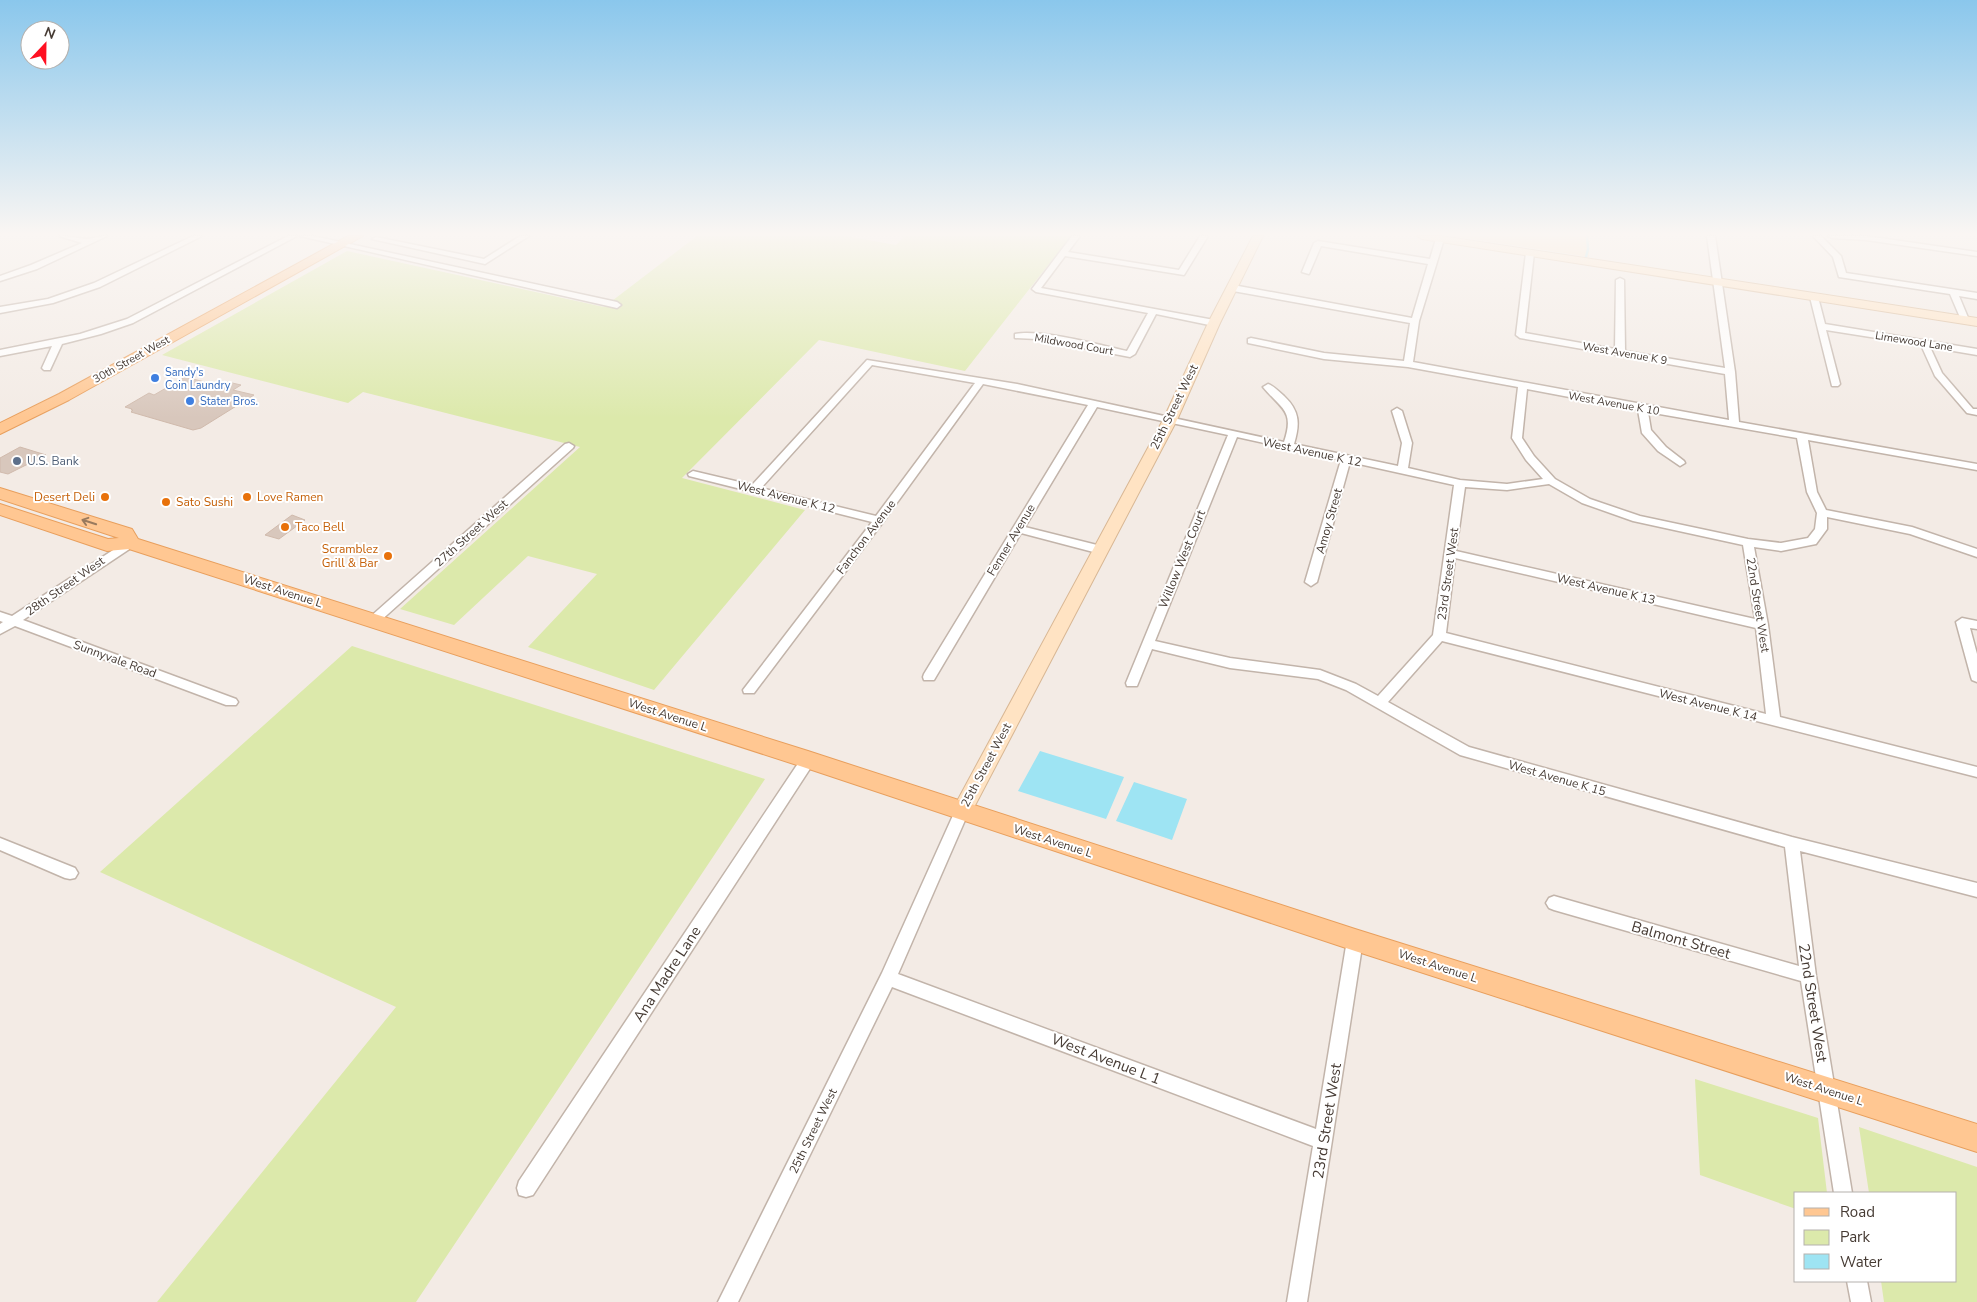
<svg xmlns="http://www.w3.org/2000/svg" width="1977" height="1302" font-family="'Nunito Sans',sans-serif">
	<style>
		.green { fill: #dce9ab }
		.sand { fill: #fadfbe }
		.water { fill: #9ee4f3 }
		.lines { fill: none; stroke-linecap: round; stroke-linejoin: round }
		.stream { stroke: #9ee4f3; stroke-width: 2.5 }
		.building { fill: #d8c7bc; stroke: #d0baac }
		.street-casing { stroke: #c2b4aa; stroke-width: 3 }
		.secondary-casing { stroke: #d8b794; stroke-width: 2 }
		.primary-casing { stroke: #e89f5d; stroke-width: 2 }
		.street { fill: #fff; fill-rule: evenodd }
		.secondary { fill: #ffe3c3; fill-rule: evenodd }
		.primary { fill: #ffc792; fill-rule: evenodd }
		.oneway { stroke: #997a5e }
		.shop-dot { fill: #3f7fe0; stroke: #fff; stroke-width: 2 }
		.service-dot { fill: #5c6f8a; stroke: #fff; stroke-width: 2 }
		.food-dot { fill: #e8710a; stroke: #fff; stroke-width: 2 }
		.labels { text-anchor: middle; stroke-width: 4; stroke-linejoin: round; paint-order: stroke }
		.far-street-label { font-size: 11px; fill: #463b34; stroke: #fff }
		.far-shop-label { font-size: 11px; fill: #366cbe; stroke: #fff; text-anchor: start }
		.street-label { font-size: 12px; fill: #463b34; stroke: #fff }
		.service-label { font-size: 12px; fill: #4e5e75; stroke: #fff; text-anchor: start }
		.food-label { font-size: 12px; fill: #c56008; stroke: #fff; text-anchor: start }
		.near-street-label { font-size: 15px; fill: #463b34; stroke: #fff }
	</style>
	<rect width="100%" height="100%" fill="#f3ebe5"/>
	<!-- green -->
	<path class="green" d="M697 236H846L896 245 905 236H1071L965 371 819 340 682 478 805 510 654 690 528 647 597 574 528 556 454 625 400 609 580 447 363 392 348 403 162 355 347 251 604 307Z
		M352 646 765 779 416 1302H157L396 1007 100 872Z
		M1695 1079 1818 1118 1827 1193H1796V1209L1700 1175Z
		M1859 1127 1977 1167V1302H1884L1881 1281H1956V1193H1869Z"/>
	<!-- sand -->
	<path class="sand" d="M1452 236H1589V257Z"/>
	<!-- water -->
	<path class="water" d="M1040 751 1124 777 1106 819 1018 791Z
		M1134 782 1187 799 1172 840 1116 821Z"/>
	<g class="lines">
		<!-- stream -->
		<path class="stream" d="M1586 257 1588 249 1587 236"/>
	</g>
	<!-- building -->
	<path class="building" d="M185 377 221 386 228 382 241 385 233 390 254 395 201 428 193 430 131 412 133 410H131L132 409 125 407 149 393 154 395Z
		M20 447 46 455 8 474 0 472V458Z
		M292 515 305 520 279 539 265 535Z"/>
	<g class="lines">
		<defs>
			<path id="street" d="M59 236C69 235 78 239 87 239 94 239 100 235 107 236L37 269 0 281V276L31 265 82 243Z
				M193 236H202L100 287 53 303 0 313V307L48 299 94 283Z
				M288 236H297L133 323 101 334 62 344 50 370H44L42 368 52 346 0 356V350L80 334 127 319Z
				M300 236H313L617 302 621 305 617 308Z
				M520 236H529L485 264 372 239 376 237 484 259Z
				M1072 236H1080L1068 252 1179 270 1200 236H1208L1184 275 1065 256 1041 288 1214 320 1218 323 1214 326 1156 314 1135 354 1130 357 1037 339 1015 338V334C1041 329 1099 345 1127 351L1148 313 1036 292 1032 289Z
				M1707 236H1715L1735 372 1739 422 1977 464V470L1808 440 1817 492 1826 510 1912 527 1977 549V557L1910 534 1827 517V529L1816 544 1781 551 1754 547 1768 625 1780 717 1977 767V777L1442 641 1388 702 1469 747 1792 837 1977 883V897L1800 851 1816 976 1852 1193H1834L1801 981 1554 910 1549 908 1546 903 1549 898 1554 896 1799 966 1785 847 1460 755 1346 690 1318 679 1230 668 1152 649 1137 686H1127L1126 683 1228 435 1097 407 1025 527 1105 547 1107 550 1101 554 1021 533 934 680H924L923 677 924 674 1088 405 983 384 883 522 754 693H744L743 690 872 522 689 476 688 474 693 471 752 485 867 360 1017 384 1284 442C1295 410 1281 409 1263 387L1268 384C1274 386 1279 392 1284 396 1300 411 1300 424 1294 444L1398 466 1402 443 1392 411 1397 408 1402 411 1412 443 1408 468 1460 480 1507 484 1543 479 1526 460 1512 438 1518 387 1408 367 1324 359 1248 343V339L1251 338 1324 353 1404 361 1410 323 1233 291 1229 288 1233 285 1412 318 1428 264 1321 246 1309 274 1302 272 1314 243 1318 241 1430 259 1436 239 1443 237 1444 239 1419 321 1413 362 1729 420 1725 374 1520 338 1516 335 1526 253 1530 251 1534 253 1525 333 1615 349 1616 280 1620 278 1624 280 1625 351 1725 368ZM872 365 975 383 876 516 761 488ZM1527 389 1638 410 1642 433 1658 451 1680 466 1685 463 1684 461 1666 447 1651 430 1648 412 1797 438 1807 492 1817 513 1815 529 1808 538 1781 543 1748 539 1640 516 1590 499 1555 479 1534 456 1522 438ZM1237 437 1341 460 1305 582 1311 586 1317 582 1350 462 1454 485 1433 635 1378 696 1356 684 1320 670 1230 658 1155 641ZM1549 484 1582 503 1633 521 1743 545 1755 619 1456 551 1465 487 1507 490ZM1455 558 1756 628 1766 714 1446 633Z
				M1813 236H1821L1841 256 1846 273 1977 293V299L1959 296 1969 320 1962 322 1950 294 1839 277 1833 257Z
				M1828 236H1866L1977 252V256L1866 240 1832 238Z
				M1814 294 1818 297 1825 324 1977 349V355L1930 347 1942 373 1973 409H1977V415L1967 413 1935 376 1921 345 1826 330 1840 384 1838 386H1832L1810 297Z
				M569 443 574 446 573 448 378 623H370L368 620 370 617 565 444Z
				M130 539 136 543 134 546 23 620 236 699 238 702 236 705H226L15 626 0 634V624L3 622 0 621V612L12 616Z
				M1962 618 1977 621V629L1970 628 1977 654V682L1972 680 1971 677 1956 622Z
				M808 755 813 756 815 760 813 764 533 1195 526 1197 519 1195 517 1188 519 1181 803 756Z
				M962 805 967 807 969 811 898 974 1316 1129 1347 940 1349 935 1355 933 1361 935 1363 940 1307 1302H1287L1313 1146 892 987 738 1302H718L882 973 955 811 957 807Z
				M0 838 75 868 78 873 75 878 70 879 65 878 0 850Z
				M1847 1281H1867L1871 1302H1851Z"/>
			<path id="secondary" d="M1253 236H1263L1220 323 1177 420 969 817 962 819 955 817 952 811 955 805 1163 420 1208 323Z
				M1417 236H1441L1977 318V326L1422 239Z"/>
			<path id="primary" d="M348 236H363L69 400 0 434V423L59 394Z
				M0 488 132 529 138 539 808 751 1355 929 1977 1124V1152L1355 951 800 766 129 549 107 551 101 549 0 515V504L108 539 119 538 0 499Z"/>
		</defs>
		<!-- street casing -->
		<use href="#street" class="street-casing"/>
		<!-- secondary casing -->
		<use href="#secondary" class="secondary-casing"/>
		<!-- primary casing -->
		<use href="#primary" class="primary-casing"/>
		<!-- street -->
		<use href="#street" class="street"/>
		<!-- secondary -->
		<use href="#secondary" class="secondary"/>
		<!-- primary -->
		<use href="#primary" class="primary"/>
	</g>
	<!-- one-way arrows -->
	<defs><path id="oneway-shaft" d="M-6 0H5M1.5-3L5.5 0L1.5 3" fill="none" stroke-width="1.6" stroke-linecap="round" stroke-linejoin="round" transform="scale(1.25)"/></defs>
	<use class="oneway" href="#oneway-shaft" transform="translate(89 522) rotate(-162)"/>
	<!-- sky -->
	<linearGradient id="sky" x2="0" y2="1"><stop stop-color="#8ac7ec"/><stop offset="0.56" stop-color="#faf6f3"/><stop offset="1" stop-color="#faf6f3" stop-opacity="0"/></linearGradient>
	<rect width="1977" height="418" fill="url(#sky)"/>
	<!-- markers -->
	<g class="shop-dot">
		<circle cx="155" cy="378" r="5"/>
		<circle cx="190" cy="401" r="5"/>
	</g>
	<circle class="service-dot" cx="17" cy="461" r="5"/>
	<g class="food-dot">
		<circle cx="105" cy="497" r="5"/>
		<circle cx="247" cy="497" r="5"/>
		<circle cx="166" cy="502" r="5"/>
		<circle cx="285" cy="527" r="5"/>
		<circle cx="388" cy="556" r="5"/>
	</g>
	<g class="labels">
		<!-- far-street labels -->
		<g class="far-street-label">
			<text transform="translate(1914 341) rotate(9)" y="4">Limewood Lane</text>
			<text transform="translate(1074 344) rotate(10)" y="4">Mildwood Court</text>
			<text transform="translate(1625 353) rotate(10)" y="4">West Avenue K 9</text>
			<text transform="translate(131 359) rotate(-29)" y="4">30th Street West</text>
			<text transform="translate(1614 403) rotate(10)" y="4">West Avenue K 10</text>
		</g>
		<!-- far-shop labels -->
		<g class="far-shop-label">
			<text x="165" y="376">Sandy's<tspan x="165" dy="13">Coin Laundry</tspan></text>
			<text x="200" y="405">Stater Bros.</text>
		</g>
		<!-- street labels -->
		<g class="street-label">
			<text transform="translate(1174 407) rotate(-64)" y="4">25th Street West</text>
			<text transform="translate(1312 452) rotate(12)" y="4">West Avenue K 12</text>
			<text transform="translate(786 497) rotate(14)" y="4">West Avenue K 12</text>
			<text transform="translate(1329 521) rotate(-74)" y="4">Amoy Street</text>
			<text transform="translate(471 533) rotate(-42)" y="4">27th Street West</text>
			<text transform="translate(866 537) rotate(-53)" y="4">Fanchon Avenue</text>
			<text transform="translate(1011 540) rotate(-59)" y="4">Fenner Avenue</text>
			<text transform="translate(1182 559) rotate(-68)" y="4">Willow West Court</text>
			<text transform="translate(1448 574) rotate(-82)" y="4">23rd Street West</text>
			<text transform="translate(65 586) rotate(-35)" y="4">28th Street West</text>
			<text transform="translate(1606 589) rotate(13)" y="4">West Avenue K 13</text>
			<text transform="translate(283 591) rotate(18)" y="4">West Avenue L</text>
			<text transform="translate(1758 605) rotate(81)" y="4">22nd Street West</text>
			<text transform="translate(115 659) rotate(20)" y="4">Sunnyvale Road</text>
			<text transform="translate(1708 705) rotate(14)" y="4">West Avenue K 14</text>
			<text transform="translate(668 715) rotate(18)" y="4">West Avenue L</text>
			<text transform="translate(986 765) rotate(-62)" y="4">25th Street West</text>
			<text transform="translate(1557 778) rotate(16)" y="4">West Avenue K 15</text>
			<text transform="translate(1053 841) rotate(18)" y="4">West Avenue L</text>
			<text transform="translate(1438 966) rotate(18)" y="4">West Avenue L</text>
			<text transform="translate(1824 1089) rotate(18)" y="4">West Avenue L</text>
			<text transform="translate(813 1131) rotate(-64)" y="4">25th Street West</text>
		</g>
		<!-- service labels -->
		<g class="service-label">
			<text x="27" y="465">U.S. Bank</text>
		</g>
		<!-- food labels -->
		<g class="food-label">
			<text x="95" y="501" text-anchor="end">Desert Deli</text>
			<text x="257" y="501">Love Ramen</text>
			<text x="176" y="506">Sato Sushi</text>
			<text x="295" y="531">Taco Bell</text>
			<text x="378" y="553" text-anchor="end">Scramblez<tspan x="378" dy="14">Grill &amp; Bar</tspan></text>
		</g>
		<!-- near-street labels -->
		<g class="near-street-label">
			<text transform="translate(1681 940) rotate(16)" y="5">Balmont Street</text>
			<text transform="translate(667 974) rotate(-57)" y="5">Ana Madre Lane</text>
			<text transform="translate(1813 1003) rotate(81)" y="5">22nd Street West</text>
			<text transform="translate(1106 1059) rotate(21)" y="5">West Avenue L 1</text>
			<text transform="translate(1327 1121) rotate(-81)" y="5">23rd Street West</text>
		</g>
	</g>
	<!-- legend -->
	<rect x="1794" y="1192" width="162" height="90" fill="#ffffff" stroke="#b5b1ae"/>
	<rect x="1804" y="1208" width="25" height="8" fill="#ffc792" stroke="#b5b1ae"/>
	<text x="1840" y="1217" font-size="15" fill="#463b34">Road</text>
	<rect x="1804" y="1230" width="25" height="15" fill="#dce9ab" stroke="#b5b1ae"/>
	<text x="1840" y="1242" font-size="15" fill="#463b34">Park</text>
	<rect x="1804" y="1254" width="25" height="15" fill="#9ee4f3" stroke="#b5b1ae"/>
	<text x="1840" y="1267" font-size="15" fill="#463b34">Water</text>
	<!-- north arrow -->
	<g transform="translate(45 45) rotate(22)"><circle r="24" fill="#ffffff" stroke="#b5b1ae"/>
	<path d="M0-4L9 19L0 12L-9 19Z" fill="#ff1022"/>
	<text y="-8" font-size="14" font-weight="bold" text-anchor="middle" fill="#463b34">N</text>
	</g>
</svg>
